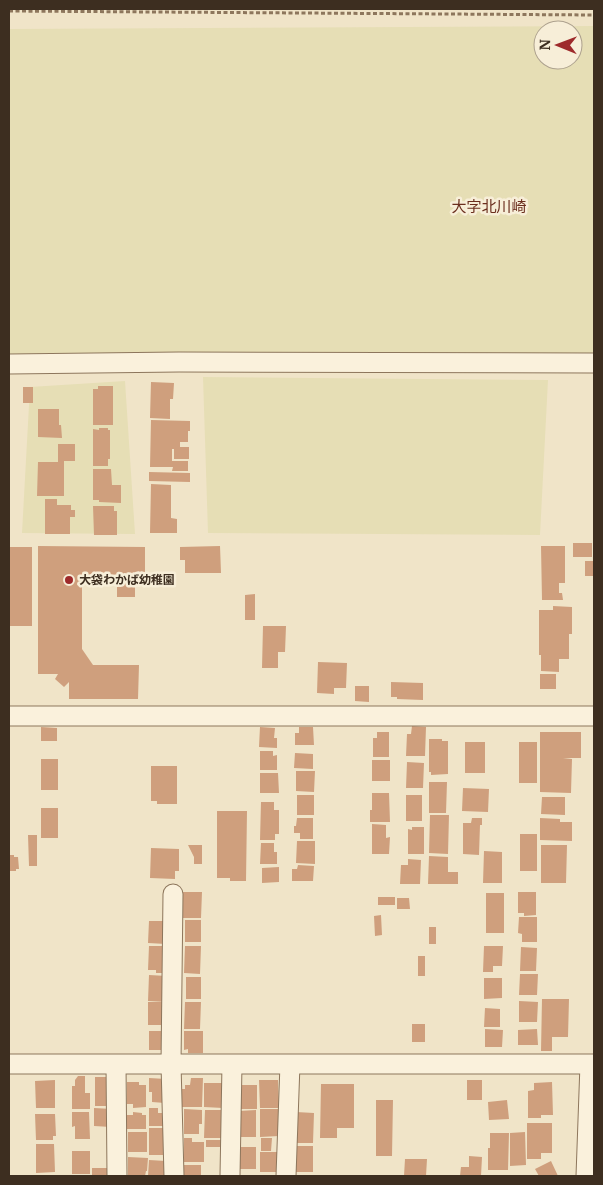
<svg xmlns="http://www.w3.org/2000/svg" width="603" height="1185" font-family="Merriweather,'Noto Sans JP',serif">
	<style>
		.farmland { fill: #e6deb5; fill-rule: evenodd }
		.building { fill: #cf9f7d }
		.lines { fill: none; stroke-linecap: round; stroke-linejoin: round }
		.minor-casing { stroke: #8d765c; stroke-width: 21 }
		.path { stroke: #8d765c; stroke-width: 3; stroke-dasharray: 4 2.5; stroke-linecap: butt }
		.minor { stroke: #faf1dc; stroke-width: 19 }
		.poi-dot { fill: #9e2a2b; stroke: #f7eed8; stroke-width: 2 }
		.labels { text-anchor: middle; stroke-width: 5; stroke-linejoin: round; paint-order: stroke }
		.poi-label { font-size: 12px; font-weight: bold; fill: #3d2e20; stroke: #f7eed8; text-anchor: start }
		.quarter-label { font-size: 15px; fill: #6b2e1e; stroke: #f7eed8 }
	</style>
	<rect width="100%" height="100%" fill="#f0e4c8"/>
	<!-- farmland -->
	<path class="farmland" d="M594 26V354L9 355V29ZM543 30H573V60H543Z
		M203 377 548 380 540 535 208 533Z
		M125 381 135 534 22 533 30 387Z"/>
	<!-- building -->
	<path class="building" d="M151 382 174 383 173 399H170V419L150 418Z
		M98 386H113V425H93V389H98Z
		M23 387H33V403H23Z
		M38 409H59V425H61L62 438 38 437Z
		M151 420 190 421V431H188V442H180V447H189V459H174V449H172V461H188V471H172L173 467H150Z
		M99 428H108V430H110V459H108V466H93V429L99 430Z
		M58 444H75V461H64V496H37L38 462H58Z
		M93 469H111L112 485H121V503L99 502V500H93Z
		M149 472 190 473V482L149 481Z
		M151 484 171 485V518L177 519V533H150Z
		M45 499H57V505H71V510H75V517H70V534H45Z
		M93 506H114V511H117V535H94Z
		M573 543H592V557H573Z
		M38 546 145 547V583L135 584V597H117V583H106L105 580H82V649L93 665H139L138 699H69V682L64 687 55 679 58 674H38Z
		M220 546 221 573H185V560H180V547Z
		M541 546H565V583H559V593H562L563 600H542Z
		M9 547H32V626H9Z
		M585 561H593V576H585Z
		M255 594V620H245V595Z
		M553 606 572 607V634H569V659H559V672L541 671V655H539V610H553Z
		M263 626H286L285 652H278V668H262Z
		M318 662 347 663 346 688H334V694L317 693Z
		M540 674H556V689H540Z
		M391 682 423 683V700L397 699V697H391Z
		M355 686H369V702L355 701Z
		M412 726 426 727 425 756H406L407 734H411Z
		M41 727 57 728V741H41Z
		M260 727 275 728 274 738H277V748L259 747Z
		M299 727H313L314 745H295V733H299Z
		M377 732H389V757H373V738H377Z
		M540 732H581V758H563L572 759 571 793 540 792Z
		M429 739H442V741H448V774L431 775V772H429Z
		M465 742H485V773H465Z
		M519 742H537V783H519Z
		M260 751H273V756L277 755V770H260Z
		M295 753 313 754V769L294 768Z
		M41 759H58V790H41Z
		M372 760H390V781H372Z
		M407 762 424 763 423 788H406Z
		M151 766H177V804H157V801H151Z
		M296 771H315L314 792 296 791Z
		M260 773H278L279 793H260Z
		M429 782H447L446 813H429Z
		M463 788 489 789 488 812 462 811Z
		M372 793H389L390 822H370V810H372Z
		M297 795H314V815H297Z
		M406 795H422V821H406Z
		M542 797H565V815L541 814Z
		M261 802H274V810H279V834H275V840H260Z
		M41 808H58V838H41Z
		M217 811H247L246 881H230V878H217Z
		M430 815H449L448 854 429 853Z
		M297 818H313V839H300V833H294V826H296Z
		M472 818H482V825H480L479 855 463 854V823H471Z
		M540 818 560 819V822H572V841L540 840Z
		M372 824 386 825V838L390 837 389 854H372Z
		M412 827H424V854H408V829L412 830Z
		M520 834H537V871H520Z
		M28 835H37V866H29Z
		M297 841H315V864L296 863Z
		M261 843H274V852H277V864H260Z
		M188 845H202V864H194V857Z
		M541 845H567L566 883H541Z
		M151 848 179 849V871H175V879L150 878Z
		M484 851 502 852V883H483Z
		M9 855H14V857H18L19 869H16V871H9Z
		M429 856 448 857V872H458V884H428Z
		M408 859 421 860 420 884H400L401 865H408Z
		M298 865 314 866 313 881H292V869H297Z
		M279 867V882L262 883V868Z
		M183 892H202L201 918H182Z
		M518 892H536V915L524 916V913H518Z
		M486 893H504V933H486Z
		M378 897H395V905H378Z
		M397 898H409L410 909H397Z
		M381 915 382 935 375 936 374 916Z
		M519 917H537V942H522V934L518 933Z
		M185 920H201V942H185Z
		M149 921H166V944L148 943Z
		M429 927H436V944H429Z
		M149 946H168V973H156V970H148Z
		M185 946H201L200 974 184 973Z
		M484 946H503L502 966H493V972H483Z
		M521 947 537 948 536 971H520Z
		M418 956H425V976H418Z
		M520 974H538L537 995H519Z
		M149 975 167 976 166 1002 148 1001Z
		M186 977H201V999H186Z
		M484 978H502V998L484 999Z
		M542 999H569L568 1037H552V1051H541Z
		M519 1001 538 1002 537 1022H519Z
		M148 1002H165V1025H148Z
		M185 1002H201L200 1029H184Z
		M485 1008 500 1009V1027H484Z
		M412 1024H425V1042H412Z
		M485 1029 503 1030 502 1047H485Z
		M537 1029 538 1045H518V1030Z
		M149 1031H166V1050H149Z
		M184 1031H203V1053H188V1049L184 1050Z
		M78 1076H85V1093H90V1109H72V1086H75V1080Z
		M95 1077H110L113 1106H95Z
		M149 1078 166 1079 165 1103 152 1102V1092H149Z
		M191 1078H203L202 1107H181L182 1089H185V1085H190Z
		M55 1080V1108H36L35 1081Z
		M259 1080H278L279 1108H260Z
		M467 1080H482V1100H467Z
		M127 1082H139V1085H146V1107L133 1108V1104H127Z
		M552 1082 553 1115H541V1118H528V1091L534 1090V1083Z
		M204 1083H223V1108L204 1107Z
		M321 1084H354V1128H337V1138H320Z
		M239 1085H257V1109H239Z
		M376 1100H393L392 1156H376Z
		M507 1100 509 1119 489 1120 488 1102Z
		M94 1108 112 1109 111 1127 94 1126Z
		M149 1108H158V1113H169V1126H149Z
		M184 1109 202 1110V1124H199V1134H184Z
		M260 1109H279V1136L260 1137Z
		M205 1110H222L224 1138H204Z
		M256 1110V1137H240L239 1111Z
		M72 1112H89L90 1139H75V1126L72 1127Z
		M133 1112 142 1113V1115H146V1129H127V1115H133Z
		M296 1112 314 1113 313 1143H295Z
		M35 1114H55L56 1136H53V1140H36Z
		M527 1123H552V1153H541V1159H527Z
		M149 1128H168V1155H149Z
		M128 1132H147V1152H128Z
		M525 1132 526 1165 510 1166V1133Z
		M490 1133H509L508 1170H488V1148H490Z
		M184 1138H192V1142H204V1162H184Z
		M261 1138H272L271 1151H261Z
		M206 1140H223V1147H206Z
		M36 1144H54L55 1172 36 1173Z
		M296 1146H313V1172H296Z
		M239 1147H256V1169H239Z
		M72 1151H90V1174H72Z
		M260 1152H280L278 1172H260Z
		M469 1156 482 1157 481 1176H460L461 1167H469Z
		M128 1157 148 1158 147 1171H146L145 1176H128Z
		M405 1159H427L426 1176H404Z
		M149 1160 166 1161 165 1176H148Z
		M551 1161 558 1176H539L535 1169Z
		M182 1165H201V1176H182Z
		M92 1168H108V1176H92Z"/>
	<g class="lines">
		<defs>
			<path id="minor" d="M9 364 179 362 594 363
				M9 716H594
				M173 894 171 1064 174 1176
				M9 1064H594
				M116 1064 117 1176
				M230 1176 232 1064
				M286 1176 290 1064
				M586 1176 590 1064"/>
		</defs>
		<!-- minor casing -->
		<use href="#minor" class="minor-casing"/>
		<!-- path -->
		<path class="path" d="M9 11 594 15"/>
		<!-- minor -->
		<use href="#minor" class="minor"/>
	</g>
	<!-- markers -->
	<circle class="poi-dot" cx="69" cy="580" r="5"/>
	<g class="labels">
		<!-- poi labels -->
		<g class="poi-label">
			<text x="79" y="584">大袋わかば幼稚園</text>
		</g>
		<!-- quarter labels -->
		<g class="quarter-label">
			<text x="489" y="212">大字北川崎</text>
		</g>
	</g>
	<!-- border -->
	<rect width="603" height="1185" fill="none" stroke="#3d2e20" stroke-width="20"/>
	<!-- north arrow -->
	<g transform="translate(558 45) rotate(271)"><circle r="24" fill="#f7eed8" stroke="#ada18e"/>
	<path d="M0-4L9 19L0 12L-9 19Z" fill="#9e2a2b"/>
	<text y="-8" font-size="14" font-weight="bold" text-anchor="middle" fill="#3d2e20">N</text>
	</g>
</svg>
